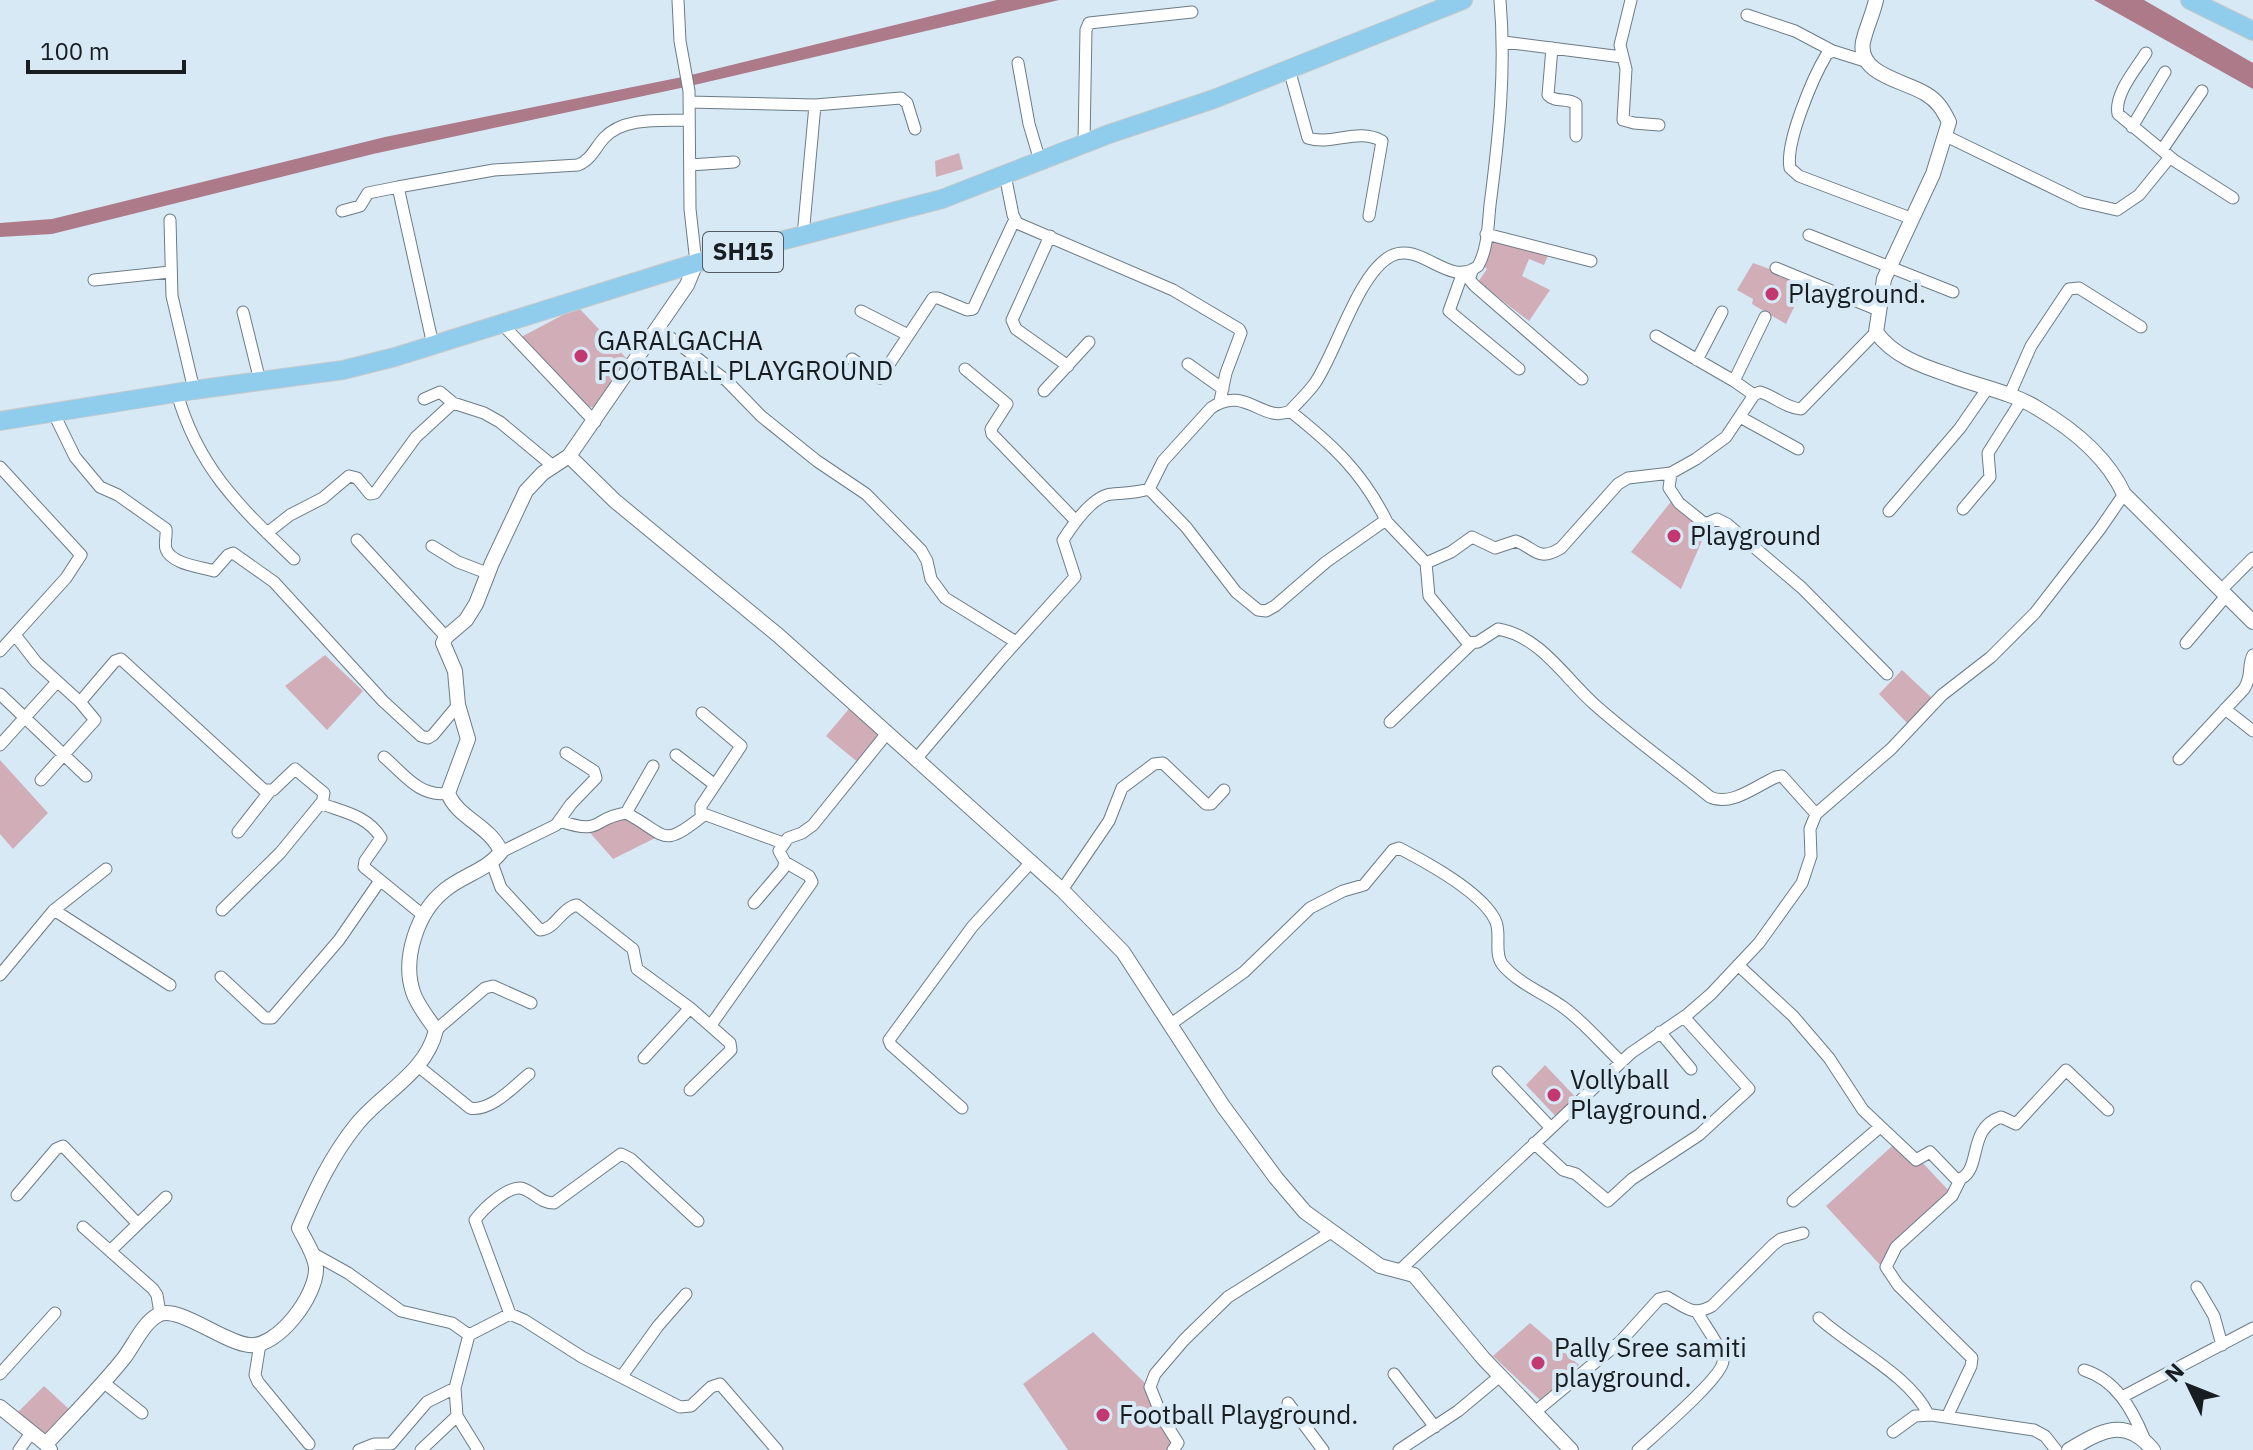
<svg xmlns="http://www.w3.org/2000/svg" width="2253" height="1450" font-family="'IBM Plex Sans',sans-serif">
	<style>
		.green { fill: #d1adb7 }
		.water { fill: #ac7a88 }
		.lines { fill: none; stroke-linecap: round; stroke-linejoin: round }
		.minor-casing { stroke: #6c7c86; stroke-width: 13 }
		.tertiary-casing { stroke: #6c7c86; stroke-width: 16 }
		.primary-casing { stroke: #c7c9ca; stroke-width: 20 }
		.minor { stroke: #fff; stroke-width: 11 }
		.tertiary { stroke: #fff; stroke-width: 14 }
		.primary { stroke: #90cdec; stroke-width: 18 }
		.poi-dot { fill: #c33870; stroke: #d7e9f4; stroke-width: 3 }
		.labels { text-anchor: middle; stroke-width: 8; stroke-linejoin: round; paint-order: stroke }
		.shield { fill: #d7e9f4; stroke: #515a60; stroke-width: 2 }
		.shield-label { font-size: 24px; font-weight: bold; fill: #171d21 }
		.poi-label { font-size: 26px; fill: #171d21; stroke: #d7e9f4; text-anchor: start }
	</style>
	<rect width="100%" height="100%" fill="#d7e9f4"/>
	<!-- green -->
	<path class="green" d="M959 153 963 169 936 177 935 161Z
		M1489 233 1551 248 1544 265 1529 259 1522 276 1550 290 1529 321 1478 282 1487 269 1481 264Z
		M1753 263 1806 282 1786 324 1752 304 1753 299 1737 290Z
		M578 307 629 361 596 408 585 406 521 337Z
		M1677 494 1711 520 1681 589 1631 552Z
		M325 655 363 691 327 730 285 686Z
		M1902 670 1933 699 1908 724 1879 694Z
		M854 703 888 732 860 764 826 736Z
		M0 760 48 813 13 849 0 834Z
		M627 805 657 837 613 859 585 827Z
		M1545 1065 1583 1105 1563 1124 1526 1085Z
		M1900 1139 1950 1192 1882 1267 1826 1206Z
		M1530 1323 1579 1365 1541 1401 1493 1356Z
		M1093 1332 1148 1386 1178 1443 1173 1450H1068L1023 1384Z
		M44 1386 70 1410 44 1437 17 1413Z"/>
	<!-- water -->
	<path class="water" d="M997 0H1059L690 86 373 154 52 234 0 237V223L52 219 385 137 687 76Z
		M2094 0H2144L2253 63V89Z"/>
	<g class="lines">
		<defs>
			<path id="minor" d="M678 0 680 41 689 91 690 209 696 263
				M1631 0 1620 45 1626 69 1623 120 1634 123 1659 125
				M1747 15 1795 31 1831 50
				M1504 42 1622 57
				M1552 48 1548 95C1555 103 1568 97 1576 104V136
				M2146 53C2136 69 2114 94 2118 114L2175 161 2233 198
				M1868 62 1833 51 1827 54C1813 77 1785 143 1790 168L1799 176 1913 219
				M1018 63 1029 124 1040 161
				M1289 69 1308 138C1332 146 1358 127 1382 141L1369 216
				M689 102 815 105
				M2132 127 2165 72
				M1946 136 2082 202 2117 210 2139 195 2170 157
				M1084 143 1086 30 1089 23 1192 12
				M2162 150 2202 91
				M690 165 734 162
				M1005 175 1013 215 1017 223 1173 290 1239 329 1241 333 1226 373 1220 401
				M342 211 360 206 368 193 398 187
				M170 220 172 296 194 390
				M1486 234 1591 261
				M1809 235 1953 292
				M803 236 815 105 901 98 907 103 915 129
				M1050 236 1012 320 1016 329 1068 366
				M1776 268 1878 310
				M1473 269 1469 279 1474 285 1582 379
				M1463 272 1449 311 1519 369
				M94 280 170 272
				M861 311 908 335
				M243 312 260 381
				M502 324 595 422
				M658 328 727 381 761 416 817 461 866 494 921 550 927 561 931 579 945 598 1016 642
				M1656 336 1734 381
				M433 345 398 187 494 170 578 165C591 160 595 148 604 138 624 116 663 121 689 120
				M852 359 880 378 933 298H938L967 310 973 309 1015 219
				M1697 360 1722 312
				M1188 364 1223 389
				M965 369 1007 404 991 429 992 434 1075 520
				M1044 391 1089 342
				M177 393C198 468 240 507 294 559
				M1754 395 1734 381 1765 317
				M2009 396 2031 346 2069 289 2079 288 2141 327
				M424 399 440 392 453 403 484 413 500 422 553 466
				M1290 411C1333 445 1363 473 1387 522
				M53 412 75 457 100 487 118 495 166 529C167 535 164 543 166 549 171 564 201 567 214 571L228 555 233 553 274 582 383 701 421 736 428 738 433 735 458 705
				M1740 417 1798 449
				M0 467 81 555 66 578 0 651
				M1671 473 1669 488 1679 503 1705 524 1717 519 1727 524 1802 588 1887 674
				M1149 489 1186 527 1236 592 1258 610 1266 611 1275 606 1326 562 1383 522H1387L1426 563 1429 596 1468 643 1478 642 1498 629C1540 636 1565 678 1594 704 1631 737 1672 766 1710 797 1731 807 1756 786 1776 777L1782 776 1816 814
				M1963 509 1990 477 1988 453 2021 401
				M1889 511 1960 428 1987 389
				M267 533 290 515 323 498 349 476 357 478 370 494 375 493 416 437 453 403
				M357 540 446 637
				M432 546 458 562 487 573
				M1426 563 1451 552 1472 537 1495 548 1516 541C1536 549 1538 562 1561 548L1618 484 1628 478 1671 473 1696 459 1726 437 1754 395 1760 392C1774 396 1786 408 1801 409L1876 332
				M2221 590 2253 558
				M15 635 36 662 80 702 95 720 41 780
				M2186 643 2226 596
				M0 694 86 776
				M80 702 115 661 121 659 264 790H273L295 769 324 793 322 804C344 812 368 816 381 838L365 861 364 867 424 916
				M2225 709 2253 731
				M702 713 741 746 701 806V813L783 843
				M1390 722 1471 644
				M0 745 57 682
				M676 755 715 785
				M384 757C404 774 420 798 448 793
				M916 759 1001 659 1075 577 1063 540C1072 526 1093 495 1112 494 1125 493 1136 493 1149 489L1163 461 1211 408C1245 384 1263 424 1290 411 1298 402 1308 393 1315 383 1336 353 1358 273 1391 256 1422 241 1449 289 1478 266 1488 249 1488 224 1490 205 1499 136 1506 69 1500 0
				M2179 759 2244 689C2253 675 2247 666 2253 655
				M626 813 653 766
				M560 821C604 836 591 818 626 813 668 835 660 850 704 815
				M238 832 270 791
				M501 852 556 825 571 804 596 778 594 771 566 753
				M492 863 501 888 540 930C556 929 561 908 577 905L633 949 637 969 690 1008 730 1043 731 1050 690 1090
				M1062 890 1109 821 1122 788 1154 764 1163 763 1206 804H1211L1224 790
				M754 903 783 869 785 862 779 851 788 838 802 833 813 825 888 732
				M54 910 170 985
				M222 910 280 853 321 803
				M1738 965 1793 1016 1829 1058 1863 1110 1916 1160 1930 1152 1957 1180C1984 1173 1965 1129 2001 1117L2016 1124 2066 1070 2108 1110
				M0 975 54 910 106 869
				M221 977 265 1018H272L339 940 379 882
				M1171 1024 1244 972 1310 908 1343 891 1364 885 1393 850 1399 848C1426 862 1484 893 1496 922 1501 935 1494 953 1502 964 1517 983 1544 993 1563 1007 1584 1022 1602 1044 1621 1062
				M711 1025 812 882 809 876 785 862
				M436 1030 485 988 493 986 531 1003
				M1660 1032 1691 1069
				M644 1058 690 1008
				M418 1066 470 1108C491 1112 514 1086 529 1074
				M1498 1072 1551 1128
				M962 1108 891 1045 889 1040 972 927 1032 861
				M1534 1143 1563 1170 1576 1174 1608 1201 1632 1179 1699 1135 1749 1089 1684 1017
				M17 1195 56 1149 63 1146 138 1224
				M1793 1201 1880 1127
				M83 1227 153 1289 157 1295 160 1313
				M110 1251 166 1197
				M312 1253 348 1273 401 1311 452 1323 469 1335 455 1388 457 1416 421 1450
				M1399 1271 1631 1053 1688 1014 1711 994 1759 943 1802 883 1811 856 1810 829 1816 814 1891 749 1942 695 1991 657 2035 613 2100 529 2124 494
				M2197 1287 2214 1316 2222 1345
				M510 1314 475 1220C483 1209 510 1183 524 1189 536 1194 541 1203 554 1203L621 1154 631 1159 698 1221
				M1819 1318C1852 1348 1909 1375 1928 1414
				M469 1335 510 1314 524 1320 582 1357 680 1407 691 1406 711 1387 720 1384 777 1450
				M260 1344 255 1375 258 1382 309 1444
				M2084 1370C2116 1380 2132 1409 2144 1438
				M0 1374 55 1313
				M1394 1374 1435 1427
				M622 1376 658 1326 686 1294
				M103 1382 142 1413
				M2122 1397 2253 1328
				M1288 1403 1323 1450
				M1535 1412 1621 1341 1659 1299 1667 1297C1686 1307 1692 1317 1712 1306L1773 1245 1781 1239 1803 1233
				M457 1416 478 1450
				M1947 1417 1971 1366 1972 1358 1898 1285 1886 1267 1896 1247 1952 1196 1960 1180
				M1893 1432 1915 1416 1932 1415 2034 1430 2045 1436 2056 1450
				M19 1450 31 1433
				M359 1450 374 1444H391L427 1402 455 1388
				M1173 1450 1178 1443 1163 1419 1150 1387 1155 1374 1184 1340 1228 1297 1331 1232
				M1399 1450 1458 1411 1500 1376
				M1638 1450C1652 1437 1723 1377 1723 1361 1724 1351 1703 1323 1697 1312"/>
			<path id="tertiary" d="M1876 0C1873 14 1866 28 1863 42 1857 75 1906 81 1926 94 1938 101 1943 110 1949 122L1933 174 1884 279 1876 332C1893 356 1922 366 1949 375 1977 386 2011 392 2037 408 2071 428 2107 457 2124 494L2253 622
				M696 263 687 285 569 456 615 501 779 636 1062 890 1123 952 1223 1106 1276 1178 1305 1212 1380 1266 1414 1275 1483 1358 1571 1450
				M0 1407 46 1444
				M50 1450 46 1444C72 1416 100 1388 124 1358 134 1345 143 1323 158 1315 177 1304 224 1343 249 1345 278 1348 317 1295 316 1268 315 1255 305 1240 299 1228 315 1191 331 1156 357 1124 383 1092 426 1073 436 1030 428 1018 417 1005 413 992 402 959 417 912 445 890 463 875 486 871 501 852 491 826 457 818 448 793L468 739 458 705 455 671 443 643 446 637 466 620 476 604 492 563 526 491 543 473 569 456
				M2069 1450C2101 1431 2125 1416 2153 1450"/>
			<path id="primary" d="M2190 0 2253 31
				M0 421 194 390 343 370 395 357 696 263 942 199 1109 134 1214 99 1463 0"/>
		</defs>
		<!-- minor casing -->
		<use href="#minor" class="minor-casing"/>
		<!-- tertiary casing -->
		<use href="#tertiary" class="tertiary-casing"/>
		<!-- primary casing -->
		<use href="#primary" class="primary-casing"/>
		<!-- minor -->
		<use href="#minor" class="minor"/>
		<!-- tertiary -->
		<use href="#tertiary" class="tertiary"/>
		<!-- primary -->
		<use href="#primary" class="primary"/>
	</g>
	<!-- markers -->
	<g class="poi-dot">
		<circle cx="1772" cy="294" r="8"/>
		<circle cx="581" cy="356" r="8"/>
		<circle cx="1674" cy="536" r="8"/>
		<circle cx="1554" cy="1095" r="8"/>
		<circle cx="1538" cy="1363" r="8"/>
		<circle cx="1103" cy="1415" r="8"/>
	</g>
	<g class="labels">
		<!-- shield labels -->
		<rect class="shield" x="703" y="232" width="80" height="40" rx="6"/>
		<g class="shield-label">
			<text x="743" y="260">SH15</text>
		</g>
		<!-- poi labels -->
		<g class="poi-label">
			<text x="1788" y="303">Playground.</text>
			<text x="597" y="350">GARALGACHA<tspan x="597" dy="30">FOOTBALL PLAYGROUND</tspan></text>
			<text x="1690" y="545">Playground</text>
			<text x="1570" y="1089">Vollyball<tspan x="1570" dy="30">Playground.</tspan></text>
			<text x="1554" y="1357">Pally Sree samiti<tspan x="1554" dy="30">playground.</tspan></text>
			<text x="1119" y="1424">Football Playground.</text>
		</g>
	</g>
	<!-- north arrow -->
	<g transform="translate(2189 1386) rotate(313)" stroke="#d7e9f4" stroke-width="6" paint-order="stroke">
	<path d="M0-6L14 30L0 20L-14 30Z" fill="#171d21"/>
	<text y="-12" font-size="22" font-weight="bold" text-anchor="middle" fill="#171d21">N</text>
	</g>
	<!-- scale -->
	<path d="M28 60v12h156v-12" fill="none" stroke="#171d21" stroke-width="4"/>
	<text x="40" y="60" font-size="24" fill="#171d21" stroke="#d7e9f4" stroke-width="6" paint-order="stroke">100 m</text>
</svg>
